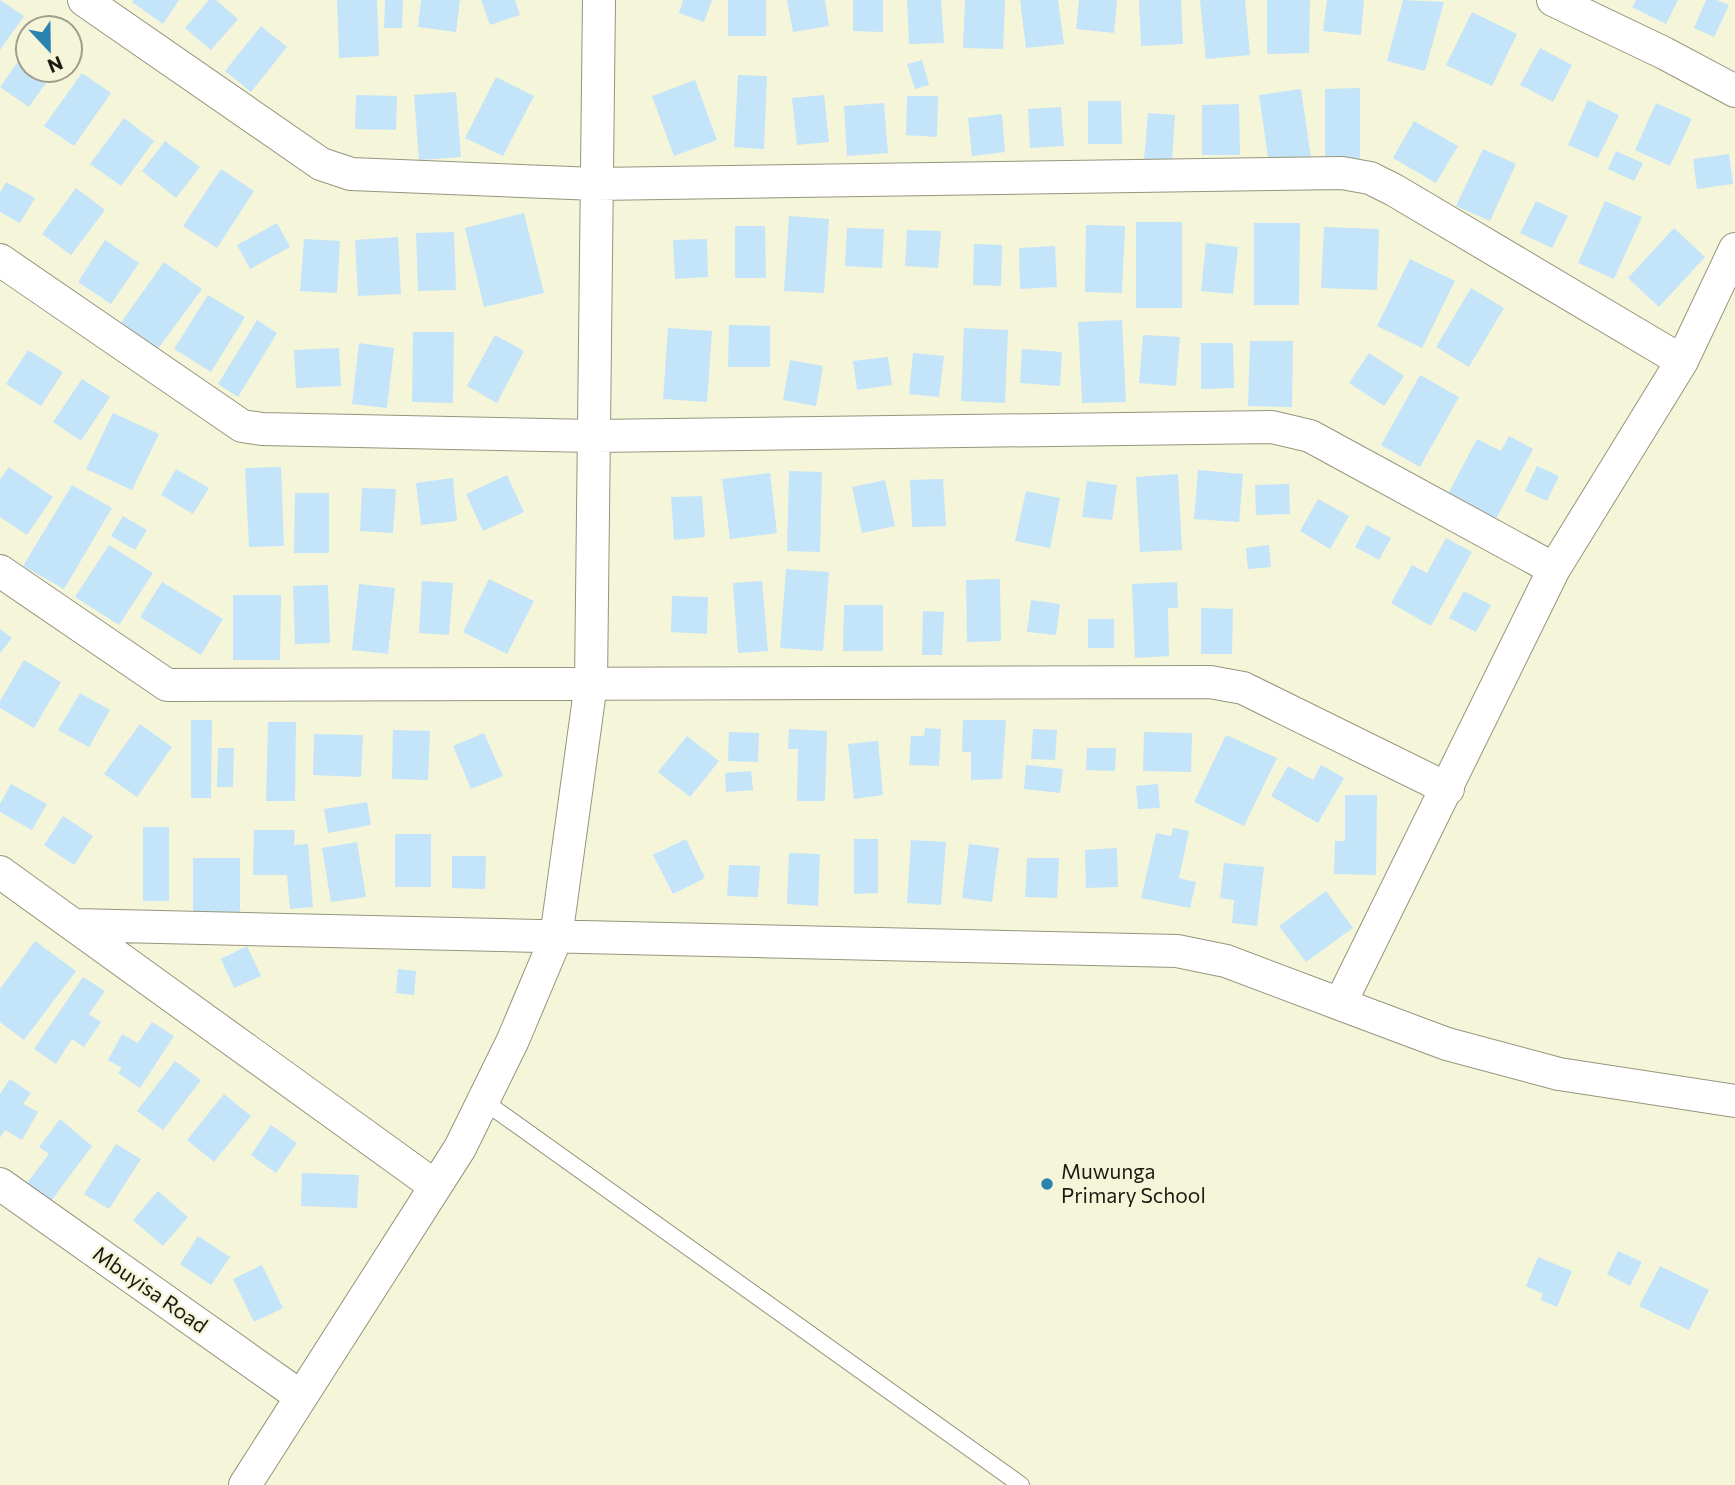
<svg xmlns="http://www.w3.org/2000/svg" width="1735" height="1485" font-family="Commissioner,sans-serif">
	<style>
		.building { fill: #c4e4f9 }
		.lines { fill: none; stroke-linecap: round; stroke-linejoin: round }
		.lane-casing { stroke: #96957d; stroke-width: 18 }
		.street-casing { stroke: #96957d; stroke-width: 34 }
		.lane { stroke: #fff; stroke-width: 16 }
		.street { stroke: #fff; stroke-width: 32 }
		.poi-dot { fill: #2a82b0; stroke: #f5f5da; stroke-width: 2.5 }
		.labels { text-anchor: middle; stroke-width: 5; stroke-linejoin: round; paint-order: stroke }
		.poi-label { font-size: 21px; fill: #1c1b12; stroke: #f5f5da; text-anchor: start }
		.street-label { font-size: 21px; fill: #1c1b12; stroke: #f5f5da }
	</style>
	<rect width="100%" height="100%" fill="#f5f5da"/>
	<!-- building -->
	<path class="building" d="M0 0 24 16 0 50Z
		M133 0H179L163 24 132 2Z
		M209 0H216L238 19 211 50 185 28Z
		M337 0H377L379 56 339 58Z
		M385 0H403L402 28H384Z
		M421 0H460L456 32 418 27Z
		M481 0H515L520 15 490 25Z
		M683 0H712L704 22 679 13Z
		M728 0H766V36H728Z
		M787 0H825L829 26 793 32Z
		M853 0H883V32L853 31Z
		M907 0H941L944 43 909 44Z
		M965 0H1005L1003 49 963 48Z
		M1020 0H1058L1064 44 1026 48Z
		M1079 0H1117L1114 33 1076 29Z
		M1139 0H1181L1183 44 1141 46Z
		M1200 0H1245L1250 55 1206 59Z
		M1267 0H1310L1309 53 1267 54Z
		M1327 0H1364L1361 35 1323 31Z
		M1403 0 1444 2 1425 71 1387 61Z
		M1636 0H1678L1666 24 1632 7Z
		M1706 0H1717L1729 5 1714 37 1694 28Z
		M1472 12 1517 34 1492 86 1446 65Z
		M261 26 287 47 251 92 225 71Z
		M28 47V70H55L29 107 0 87Z
		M1540 48 1572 65 1553 102 1520 85Z
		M922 60 929 85 915 89 907 64Z
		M82 73 111 93 74 146 44 126Z
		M738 75 767 76 764 149 734 147Z
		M496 77 534 96 503 156 465 138Z
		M695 80 717 140 674 156 652 96Z
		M1360 88V162H1325V89Z
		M1301 89 1311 158 1269 164 1259 95Z
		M456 92 461 157 419 160 414 95Z
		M356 95 397 96 396 130 355 129Z
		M824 95 829 142 797 145 792 98Z
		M907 96H938L937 137 906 135Z
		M1588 100 1619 115 1598 158 1568 145Z
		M1088 101H1121L1122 144H1088Z
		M884 103 888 153 847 156 844 106Z
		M1656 103 1692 119 1670 166 1635 150Z
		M1239 104 1240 155H1202V105Z
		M1061 107 1064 146 1030 148 1028 109Z
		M1148 113 1175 115 1172 161 1144 159Z
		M1002 114 1005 152 972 156 968 118Z
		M124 118 154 141 121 186 90 164Z
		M1414 121 1458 146 1436 183 1393 158Z
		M165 141 200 167 176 198 142 171Z
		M1483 149 1516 164 1490 221 1456 206Z
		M1616 151 1643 163 1634 181 1608 169Z
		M1729 154 1733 184 1697 189 1693 159Z
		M221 169 254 191 217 248 183 226Z
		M6 182 35 198 20 223 0 212V193Z
		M76 188 105 210 71 255 42 234Z
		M1536 201 1568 216 1552 248 1520 233Z
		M1605 201 1642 217 1614 279 1578 263Z
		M524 213 544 293 484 307 465 228Z
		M789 216 829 219 824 293 784 291Z
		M1136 222H1182V308H1136Z
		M277 223 290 247 250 269 237 245Z
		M1254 223H1300L1299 305H1254Z
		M1086 225 1125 226 1122 293 1085 292Z
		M735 226H765L766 278H735Z
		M1324 227 1379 229 1377 290 1321 288Z
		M847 228 884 229 882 268 845 266Z
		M1674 228 1705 257 1659 307 1628 278Z
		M907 230 941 231 938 268 905 266Z
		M454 232 456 290 418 291 416 233Z
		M398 237 401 294 358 296 355 240Z
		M304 239 340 241 337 293 300 291Z
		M707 239 708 277 675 279 673 240Z
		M105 240 139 263 111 304 78 282Z
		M1206 243 1238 247 1233 294 1201 291Z
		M974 244 1002 245 1001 286 973 285Z
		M1055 246 1057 287 1020 289 1019 248Z
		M1410 259 1455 281 1422 348 1377 326Z
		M164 262 202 289 157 350 120 324Z
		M1471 288 1504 308 1469 367 1436 347Z
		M208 295 245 317 211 372 174 349Z
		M257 320 277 333 238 397 218 384Z
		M1122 320 1126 402 1082 403 1078 322Z
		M729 325 770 326V367H728Z
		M668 328 712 331 707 402 663 399Z
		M964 328 1008 330 1005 403 961 401Z
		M413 332H454L453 403 412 402Z
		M495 335 524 351 497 403 467 386Z
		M1143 335 1180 337 1176 386 1139 383Z
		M1250 341H1293L1292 407 1248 406Z
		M359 343 394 348 387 408 352 404Z
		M1201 343H1233L1234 388 1201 389Z
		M339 348 341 386 296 388 294 350Z
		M1022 349 1062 352 1060 386 1020 383Z
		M28 350 63 372 41 406 6 384Z
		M913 353 944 356 939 397 909 394Z
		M1369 353 1404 376 1384 406 1349 383Z
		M888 357 892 385 857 390 853 361Z
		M790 360 823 366 816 406 783 400Z
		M1420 375 1459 397 1420 467 1381 445Z
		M82 379 110 397 81 441 53 422Z
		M113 413 159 434 132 490 86 469Z
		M1509 436 1533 449 1496 519 1448 494 1477 439 1501 451Z
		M1537 466 1559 476 1547 501 1525 491Z
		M9 467 53 497 27 535 0 517V480Z
		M281 467 284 546 249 547 245 468Z
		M176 469 209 488 193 514 161 495Z
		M1198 470 1243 474 1239 522 1194 519Z
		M789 471 822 472 820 552 787 551Z
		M770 473 777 533 730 539 722 479Z
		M1178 474 1182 550 1140 552 1136 477Z
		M507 475 524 512 483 531 466 494Z
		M453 478 457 521 421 525 416 483Z
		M943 479 946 526 912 527 910 480Z
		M885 480 895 526 862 533 852 487Z
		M1087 481 1117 485 1112 520 1082 517Z
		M1289 484 1290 514 1256 515 1255 485Z
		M72 485 112 508 64 589 23 566Z
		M362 488 396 489 393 533 360 531Z
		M1026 491 1060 498 1050 548 1015 541Z
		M295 493H329V553H294Z
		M702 496 705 537 674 540 671 497Z
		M1318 499 1349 516 1330 549 1300 531Z
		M123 516 147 530 135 550 111 536Z
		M1367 525 1391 538 1379 560 1355 547Z
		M1446 538 1472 552 1431 626 1391 603 1412 565 1427 573Z
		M109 545 153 573 119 625 75 597Z
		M1269 545 1271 567 1248 569 1246 548Z
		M786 569 829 572 823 651 780 648Z
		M489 579 534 601 507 654 463 632Z
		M1000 579 1001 641 967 642 966 580Z
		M422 581 453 583 449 635 419 633Z
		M762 581 768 651 738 653 733 583Z
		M162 582 223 619 201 655 140 617Z
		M1177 582 1178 608H1168L1169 656 1135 658 1132 584Z
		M359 584 395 588 388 654 352 650Z
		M328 585 330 643 295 644 293 586Z
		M1464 591 1491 605 1476 632 1449 618Z
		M233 595H281L280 660H233Z
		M672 596 708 597 707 634 671 632Z
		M1031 600 1060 604 1056 635 1027 632Z
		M844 605H883V651H843Z
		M1201 608 1233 609 1232 654H1201Z
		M923 611 944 612 942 655H922Z
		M1088 619H1114V648H1088Z
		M0 629 12 638 0 653Z
		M24 660 61 682 34 728 0 708V701Z
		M80 693 110 710 89 747 58 730Z
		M191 720H212L211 798H191Z
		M963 720H1006L1002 779 971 780V752H962Z
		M268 722H296L295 801H266Z
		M140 724 172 747 137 797 104 774Z
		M925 728 941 729 939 766 909 765 911 736H924Z
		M789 729 827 731 825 801H797L798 749H788Z
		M1033 729 1057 730 1055 760 1031 759Z
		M393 730 430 731 428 780 392 779Z
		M729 732 759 733 758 762 728 761Z
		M1144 732 1192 733 1191 772 1143 771Z
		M484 733 503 776 471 789 453 746Z
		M314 734 363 735 361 777 313 775Z
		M1226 735 1277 758 1244 826 1194 802Z
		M687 736 719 761 690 797 658 772Z
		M878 741 883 795 854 799 848 744Z
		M218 748H234L233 787H217Z
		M1087 748H1116L1115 771 1086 770Z
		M1026 765 1063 769 1060 793 1024 789Z
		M1321 765 1344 778 1318 823 1271 796 1288 766 1313 780Z
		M751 771 753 790 726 792 725 773Z
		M11 784 47 804 32 830 0 812V804Z
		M1158 784 1160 808 1138 809 1136 786Z
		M1345 795H1377L1376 875 1334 874 1335 841H1345Z
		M367 802 371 825 328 833 324 809Z
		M63 816 93 836 74 865 44 845Z
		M143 827H169V901H143Z
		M1173 828 1189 831 1179 878 1196 882 1190 908 1141 898 1156 833 1171 836Z
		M254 830H295L294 845 308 844 313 907 290 909 287 875H253Z
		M395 834H431V887H395Z
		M686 839 705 878 673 894 653 855Z
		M854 839H878V893L854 894Z
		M911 840 946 842 941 905 907 903Z
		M357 842 366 897 331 902 322 848Z
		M969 844 999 848 992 902 962 898Z
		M1117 848 1118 887 1086 888 1085 850Z
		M789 853 820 854 818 906 787 904Z
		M452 856H486L485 889 452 888Z
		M193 858H240V914H193Z
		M1027 858H1059L1057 898 1025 897Z
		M1224 863 1264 867 1257 926 1232 923 1234 900 1220 898Z
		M729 865 760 866 758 897 727 896Z
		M1326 891 1353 928 1306 962 1279 926Z
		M35 941 76 971 24 1040 0 1022V989Z
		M247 946 261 976 234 988 221 959Z
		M398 969 416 971 414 995 396 993Z
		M83 977 105 991 89 1014 101 1022 84 1047 72 1039 56 1064 34 1049Z
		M152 1022 174 1036 140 1088 118 1073 122 1068 108 1060 122 1034 138 1043Z
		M175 1061 201 1080 163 1130 137 1111Z
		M10 1079 31 1093 23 1104 38 1112 22 1140 5 1130 0 1138V1094Z
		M224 1094 251 1116 214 1162 187 1140Z
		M60 1119 92 1146 51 1201 27 1183 49 1154 39 1147Z
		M271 1125 297 1143 276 1173 251 1155Z
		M116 1144 141 1159 109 1209 84 1194Z
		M302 1173 359 1175 357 1208 301 1206Z
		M158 1191 188 1217 163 1246 133 1220Z
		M198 1236 230 1257 211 1285 180 1264Z
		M1618 1251 1642 1262 1630 1286 1607 1274Z
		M1538 1257 1572 1271 1557 1307 1541 1300 1543 1294 1526 1286Z
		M262 1265 283 1308 254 1322 233 1279Z
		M1660 1266 1709 1290 1689 1330 1639 1306Z"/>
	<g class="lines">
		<defs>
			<path id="lane" d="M485 1102 1021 1485"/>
			<path id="street" d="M84 0 321 164 351 174 596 184 1342 173 1370 178 1394 190 1682 361
				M1553 0 1664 53 1735 91
				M0 260 242 426 262 429 594 436 1272 427 1310 436 1554 569
				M0 571 167 685 1210 682 1243 688 1448 789
				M0 872 435 1186
				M74 925 1177 951 1226 961 1340 1004 1554 569 1682 361 1735 249
				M1340 1004 1447 1044 1559 1074 1735 1101
				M0 1184 300 1396
				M245 1485 460 1148 513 1040 556 938 591 683 599 0"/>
		</defs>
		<!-- lane casing -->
		<use href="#lane" class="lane-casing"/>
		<!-- street casing -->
		<use href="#street" class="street-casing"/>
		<!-- lane -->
		<use href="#lane" class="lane"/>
		<!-- street -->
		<use href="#street" class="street"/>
	</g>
	<!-- markers -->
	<circle class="poi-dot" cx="1047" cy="1184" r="7"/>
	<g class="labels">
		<!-- poi labels -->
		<g class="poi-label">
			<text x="1061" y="1179">Muwunga<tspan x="1061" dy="24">Primary School</tspan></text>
		</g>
		<!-- street labels -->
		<g class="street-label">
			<text transform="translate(150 1290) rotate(35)" y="7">Mbuyisa Road</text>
		</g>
	</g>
	<!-- north arrow -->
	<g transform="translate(49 49) rotate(158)"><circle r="33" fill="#f5f5da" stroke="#9e9e8a" stroke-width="2"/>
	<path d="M0-5L12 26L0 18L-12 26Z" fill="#2a82b0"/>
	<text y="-10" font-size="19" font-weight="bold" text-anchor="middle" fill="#1c1b12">N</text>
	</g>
</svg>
